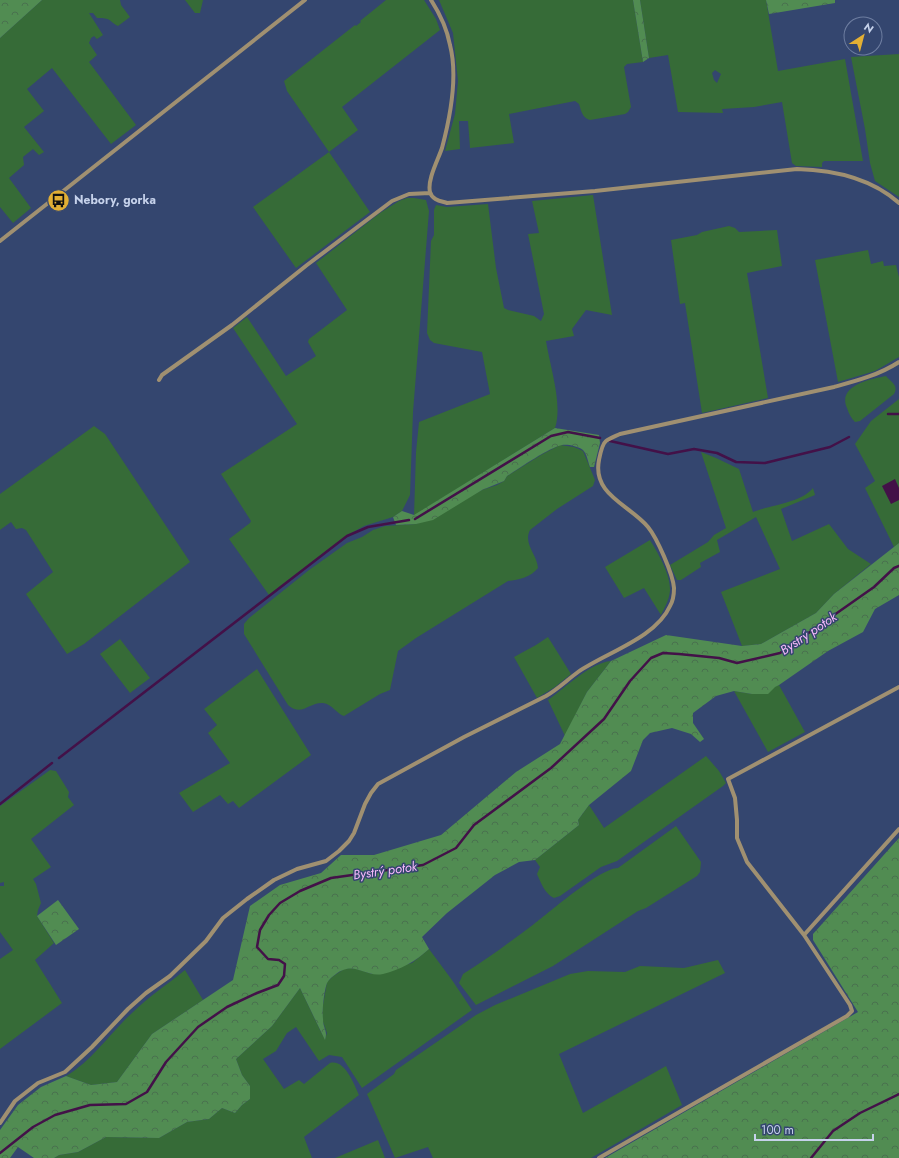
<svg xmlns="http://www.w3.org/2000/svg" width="899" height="1158" font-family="Jost,sans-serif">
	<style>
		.green { fill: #366b37; fill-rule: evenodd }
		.forest { fill: url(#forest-crowns) }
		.water { fill: #431148 }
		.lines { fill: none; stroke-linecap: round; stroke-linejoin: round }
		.stream { stroke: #431148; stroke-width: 2.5 }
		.street { stroke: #a09071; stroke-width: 4 }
		.labels { text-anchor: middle; stroke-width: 3; stroke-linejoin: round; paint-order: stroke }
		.poi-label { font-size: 12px; font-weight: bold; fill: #c6d2eb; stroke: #34466f; text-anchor: start }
		.water-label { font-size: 13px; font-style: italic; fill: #f6b9fa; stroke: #34466f }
	</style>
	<defs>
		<pattern id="forest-crowns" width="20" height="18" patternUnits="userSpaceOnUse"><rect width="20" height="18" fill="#518c52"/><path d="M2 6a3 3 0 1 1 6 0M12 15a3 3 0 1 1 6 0" fill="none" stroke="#49714e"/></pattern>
	</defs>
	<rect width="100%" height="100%" fill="#34466f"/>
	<!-- green -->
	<path class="green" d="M42 0H120L121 5 130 17 118 26C107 20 112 18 97 18L93 13H89L103 35 97 39 94 36 91 38 89 43 97 55 89 62 136 125 111 144 52 68 27 89 44 111 24 127 44 152 39 155 33 149 23 157 24 165 9 178 31 208 13 223 0 207V38Z
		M185 0H203L200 13H195Z
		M386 0H424L436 19 440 30 342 107 358 130 329 152 370 212 296 268 253 207 329 152 287 91 284 81 355 25 356 26 361 22 360 21Z
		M439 0H633L643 62 627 64 624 67 631 107 628 112 625 114 590 120C582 118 581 110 579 104L575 101 509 114 514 143 470 148 468 121H459L460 149 445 151 455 114 458 81 453 33Z
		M640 0H766L778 71 845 59 863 161H824L822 163V167L796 166 792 163 782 102 754 107 722 109 723 113 678 112 668 55 649 58ZM715 70 721 74 717 83 714 80 712 73Z
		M899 54V197L875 181 870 163 865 129 851 57Z
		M593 195 612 315 586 310 572 329 574 336 546 341C550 367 563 404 555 428L414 516 416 452 419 422 490 394 482 352 434 343 430 340 427 333 431 241 434 235V210L436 205 447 207 488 204 496 268 504 308 508 310 534 316 541 321 544 314 528 234 539 233 532 201Z
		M407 198H414L426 200 429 211 413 412 410 495 402 511 393 517 364 526 348 535 269 595 229 539 250 523 251 521 221 474 297 424 233 328 247 317 286 376 316 356 308 342 309 339 347 310 316 263 380 213 399 201Z
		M729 226 735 228 739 232 777 230 782 266 747 273 768 398 702 413 685 303 680 304 671 240 697 235 702 232Z
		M868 250 871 264 883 261 884 266 896 265 899 277V357L875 371 838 382 815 260Z
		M886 376C891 382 899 385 894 394L860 421 855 422C851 418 849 414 847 408 837 386 870 379 886 376Z
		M899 399V543L894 547 865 488 875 481 855 444 871 421Z
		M94 426 105 434 190 562 84 644 67 654 26 594 53 572 26 530 22 528 16 529 11 522 0 530V494Z
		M560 445 574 447 583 451 595 480 593 486 557 509 530 530C523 544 537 554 538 568 531 577 519 580 508 581L416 638 398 651 390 690 380 694 344 716C337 714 332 704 323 703 309 702 302 717 288 705L244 634V624L249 618 309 570 347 543 362 537 373 530 385 526 416 524 482 490 497 485 504 481 507 476 541 455Z
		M701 452 716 458 739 469 753 512C770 505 801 503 813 488L815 495 781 509 792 541 829 524 848 549 871 564 834 594 816 613 761 644 742 646 721 592 780 569 756 517 717 540 720 552 700 563 701 567 681 580H677L670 565 708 542 714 535 726 528Z
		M650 540C658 553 671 575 670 591 669 600 665 607 661 615L644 588 624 598 605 567Z
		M548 637 571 674 555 687 537 698 514 657 536 645Z
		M120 639 150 678 130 693 100 654Z
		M611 661 587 692 565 736 548 700C566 687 590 663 611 661Z
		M257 669 311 755 239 808 233 801 228 804 220 795 193 812 179 793 230 763 208 733 217 725 204 709Z
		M779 685 805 732 768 752 734 691 752 694Z
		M706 756 719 771 726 783 723 786 617 861 601 867 560 896 554 898C545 894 541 883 537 874L540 867 535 860 579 825 578 820 589 805 604 828Z
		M50 770 56 771 69 792 68 797 74 805 31 839 51 867 33 879 36 884 41 903 38 910 37 916 54 943 35 960 62 1003 0 1049V959L13 950 0 932V886H4V882L0 883V806Z
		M676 826 701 862 700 872 697 876 646 908 638 911 553 966 476 1005 459 983 463 974C488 959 511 941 534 924 550 912 600 868 618 868Z
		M429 949 452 980 472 1010 362 1088 342 1057 329 1055 319 1061 296 1027 287 1033 276 1051 263 1059 284 1089 299 1080 304 1084 330 1063C345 1059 354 1084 359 1095L304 1137 312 1158H54L59 1155 78 1152 106 1137 159 1138 187 1122 209 1119 222 1108 235 1113 242 1105 250 1099V1086L242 1075 236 1059 272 1026 300 988 321 1032 325 1039 327 1033 322 1019 323 1005 327 982 332 977 344 969 350 968 357 969 372 974 412 963Z
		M718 960 725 973 559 1054 583 1113 666 1066 682 1105 591 1158H433L428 1147 395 1158 367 1094 394 1074 396 1070 476 1015 495 1005 570 974 588 971 625 972 640 966 684 968Z
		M185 970 203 1000 152 1034 117 1082 91 1085 66 1076C92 1061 110 1033 132 1013 148 997 168 984 185 970Z
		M378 1140 385 1158H335Z"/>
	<!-- forest -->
	<path class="forest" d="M0 0H42L0 38Z
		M633 0H640L649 58 643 62Z
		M766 0H835V3L769 14Z
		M555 428 599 435 600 443 594 467H590C588 462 587 454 583 450 578 446 567 444 562 445 548 448 520 468 507 476L504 481 482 490 433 520 416 524 396 525 393 517 402 511 414 515Z
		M899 543V595L875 609 863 632 828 651 779 685 775 687 768 694H752L734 691 716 696 693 713V723L704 739 700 742 691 734 672 728 650 733 643 740 631 771 589 805 578 820 579 825 535 860 519 862 495 875 447 913 422 937 429 949C416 961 400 970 383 974 365 978 355 960 336 974 333 976 329 979 327 983 324 991 322 1010 323 1019 323 1029 328 1030 325 1040L300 988 272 1026 236 1059 242 1075 250 1086V1099L242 1105 235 1113 222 1108 209 1119 187 1122 159 1138 106 1137 78 1152 59 1155 54 1158H34L18 1147 10 1158H0V1130L18 1105 41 1087 66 1076 91 1085 117 1082 152 1034 233 980 250 906 280 885 321 873 341 855H374L441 835 516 772 560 744 587 692 611 661 666 635 742 646 761 644 816 613 834 594Z
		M899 838V1158H605L858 1012 813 940V934Z
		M58 900 79 929 56 945 37 916Z"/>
	<!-- water -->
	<path class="water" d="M895 479 899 488V500L891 504 882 486Z"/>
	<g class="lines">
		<!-- stream -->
		<path class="stream" d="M888 414H899
			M610 441 668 454 694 449 717 453 736 462 765 463 830 447 849 437
			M415 519 551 436 568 432 600 438
			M59 758 347 536 368 527 409 520
			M0 804 52 763
			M0 1153 33 1127 55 1115 90 1105 126 1104 147 1092 166 1062 198 1027 227 1007 257 993 278 985 284 976 285 964 279 960 268 959 257 947 260 930 269 915 280 903 300 891 331 878 423 865 456 848 474 825 551 768 604 719 630 681 651 658 663 653 679 654 719 658 737 663 780 653 874 587 894 568 899 566
			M811 1158 833 1131 860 1113 899 1094"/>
		<!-- street -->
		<path class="street" d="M431 0C440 14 447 29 450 45 458 76 450 118 442 148 438 160 427 180 430 192 432 200 441 201 447 203L595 191 797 169C834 170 871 178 899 203
			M0 241 305 0
			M159 380 162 375 232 325 307 265 392 201 409 194 430 193
			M804 935 747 862 737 838V820L735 798 728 779 899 687
			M0 1123 15 1101 38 1083 65 1072 92 1047 128 1009 146 993 170 976 206 941 223 918 247 899 274 880 297 869 326 861 339 851 349 841 354 833 365 804 371 793 378 784 464 737 546 696C558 689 567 680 578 672 605 653 656 638 670 606 673 601 674 594 674 588 673 574 657 538 648 527 630 505 592 495 599 460 600 455 602 444 606 441 610 438 616 436 620 434L834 387C856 381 879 375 899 362
			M599 1158 847 1016 852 1011 850 1005 804 935 899 829"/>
	</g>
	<!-- icons -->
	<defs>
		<symbol id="bus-disc" viewBox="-11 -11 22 22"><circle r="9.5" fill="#e2af34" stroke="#34466f"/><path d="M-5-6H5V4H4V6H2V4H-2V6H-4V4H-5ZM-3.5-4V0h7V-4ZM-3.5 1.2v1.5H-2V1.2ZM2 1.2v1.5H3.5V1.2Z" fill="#111"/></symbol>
	</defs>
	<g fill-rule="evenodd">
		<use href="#bus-disc" x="46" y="188" width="25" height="25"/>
	</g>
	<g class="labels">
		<!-- poi labels -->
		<g class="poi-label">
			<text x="74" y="204">Nebory, gorka</text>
		</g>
		<!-- water labels -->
		<g class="water-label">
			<text transform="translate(808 633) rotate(-34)" y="5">Bystrý potok</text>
			<text transform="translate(385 870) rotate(-8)" y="5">Bystrý potok</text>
		</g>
	</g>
	<!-- north arrow -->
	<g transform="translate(863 36) rotate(36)"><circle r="19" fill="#34466f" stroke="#6e7ea1"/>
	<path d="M0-3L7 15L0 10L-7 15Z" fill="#e2af34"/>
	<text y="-6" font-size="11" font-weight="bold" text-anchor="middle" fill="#c6d2eb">N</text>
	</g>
	<!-- scale -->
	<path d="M755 1134v6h118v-6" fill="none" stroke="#c6d2eb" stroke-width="2"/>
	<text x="761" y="1134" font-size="12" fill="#c6d2eb" stroke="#34466f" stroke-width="3" paint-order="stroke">100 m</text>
</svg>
